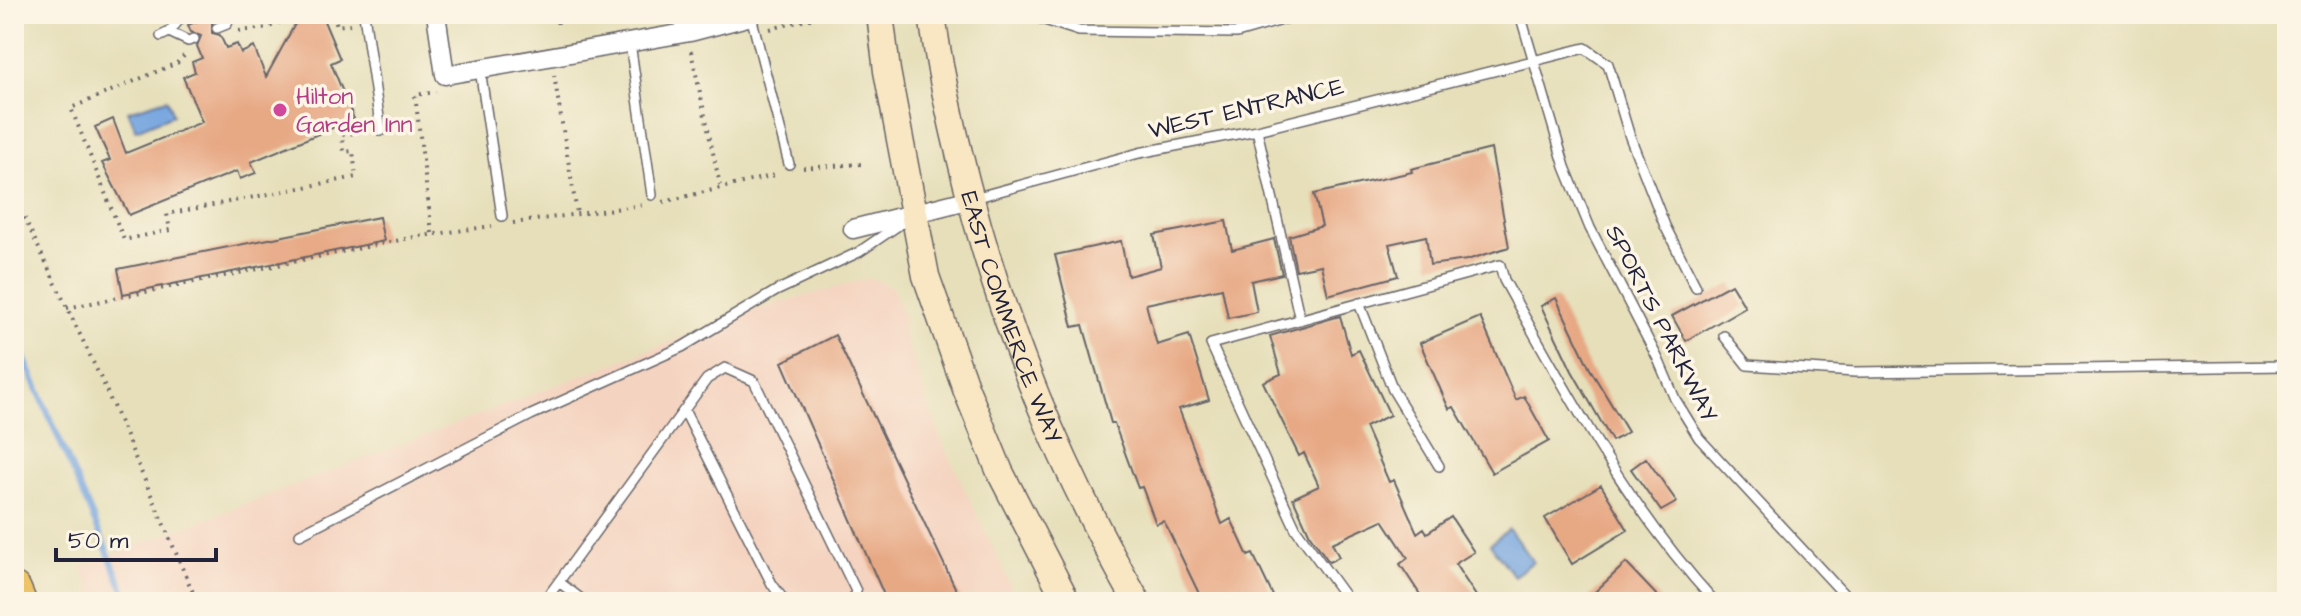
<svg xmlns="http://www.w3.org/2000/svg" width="2301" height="616" font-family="'Architects Daughter',sans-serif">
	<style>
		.built { fill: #f4d3c0 }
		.water { fill: #76a5df; stroke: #4c648d; stroke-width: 2 }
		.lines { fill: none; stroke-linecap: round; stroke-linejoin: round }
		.stream { stroke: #76a5df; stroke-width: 6 }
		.building { fill: #e7a884 }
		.lane-casing { stroke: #676467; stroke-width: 12 }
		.street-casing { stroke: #676467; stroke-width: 21 }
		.secondary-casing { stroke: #676467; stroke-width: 29 }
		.highway-casing { stroke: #676467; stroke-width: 37 }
		.path { stroke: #676467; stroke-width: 4; stroke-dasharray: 2 6; stroke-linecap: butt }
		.lane { stroke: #fff; stroke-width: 9 }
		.street { stroke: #fff; stroke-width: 18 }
		.secondary { stroke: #f9e7c3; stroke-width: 26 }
		.highway { stroke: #efc469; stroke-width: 34 }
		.hotel-dot { fill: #d1479c; stroke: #fcf5e5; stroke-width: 3 }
		.labels { text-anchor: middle; stroke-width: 7; stroke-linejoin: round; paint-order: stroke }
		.hotel-label { font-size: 24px; fill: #b23c85; stroke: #fcf5e5; text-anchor: start }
		.street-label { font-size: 24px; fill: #22223b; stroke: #fcf5e5 }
	</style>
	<rect width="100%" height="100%" fill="#fcf5e5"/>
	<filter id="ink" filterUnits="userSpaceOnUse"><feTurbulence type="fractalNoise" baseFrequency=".0125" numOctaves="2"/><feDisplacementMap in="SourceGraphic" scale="16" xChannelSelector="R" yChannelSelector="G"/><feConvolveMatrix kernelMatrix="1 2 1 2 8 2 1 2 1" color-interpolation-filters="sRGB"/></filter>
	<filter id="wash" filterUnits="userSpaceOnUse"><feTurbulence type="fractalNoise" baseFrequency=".006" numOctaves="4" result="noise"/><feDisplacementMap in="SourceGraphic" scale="32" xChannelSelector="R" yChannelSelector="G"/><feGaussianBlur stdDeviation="1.8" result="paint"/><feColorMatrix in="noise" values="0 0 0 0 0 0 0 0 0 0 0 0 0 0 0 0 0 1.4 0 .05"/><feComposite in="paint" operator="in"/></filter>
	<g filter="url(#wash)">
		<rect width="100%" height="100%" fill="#e6dfba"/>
		<!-- built -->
		<path class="built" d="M870 278 893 288 904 318 903 331 941 439 1010 584 1014 602H96L81 567 751 311Z"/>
		<!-- water -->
		<path class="water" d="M167 99 173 115 136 130 128 111Z
			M1509 529 1533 562 1514 576 1490 544Z"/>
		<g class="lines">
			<!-- stream -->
			<path class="stream" d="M14 334 129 602"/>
		</g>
		<g id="blocks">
			<!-- building -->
			<path class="building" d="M321 14 340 59 331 63 354 119 251 162 256 173 240 179 237 171 129 215 102 163 110 160 95 127 113 119 126 153 202 122 183 77 195 72 192 62 202 58 197 46 201 36 191 32 188 25 212 15V33L220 35 226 48 237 44 241 53 254 47 266 77 295 24Z
				M1491 149 1509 247 1467 260 1430 265 1426 236 1389 244 1398 276 1328 295 1321 265 1296 270 1289 236 1322 226 1314 194 1412 172 1411 169Z
				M379 217 384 241 123 294 118 269Z
				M1226 221 1232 250 1274 239 1282 274 1251 281 1257 312 1228 318 1222 288 1146 304 1157 345 1189 335 1209 400 1179 409 1222 524 1231 519 1248 556 1253 554 1276 602H1203L1164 521 1156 524 1142 487 1138 488 1114 423H1111L1083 325 1073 327 1055 255 1121 241 1128 276 1161 267 1154 235Z
				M1731 284 1745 307 1686 341 1672 316Z
				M1556 298 1590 369 1628 432 1612 441 1572 371 1541 306Z
				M1340 316 1351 354 1359 350 1390 415 1365 427 1389 482 1394 480 1417 533 1424 528 1427 533 1451 517 1474 552 1455 564 1480 602H1425L1400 564 1408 558 1383 520 1332 543 1339 557 1329 562 1310 535 1293 498 1319 486 1304 453 1299 456 1263 382 1281 374 1270 336Z
				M1480 317 1516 400 1524 396 1549 441 1492 473 1454 407 1449 409 1420 343Z
				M835 335 962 602H887L782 362Z
				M1646 458 1677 502 1661 511 1631 469Z
				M1601 485 1628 530 1572 564 1545 518Z
				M1626 563 1663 602H1584Z"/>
		</g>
	</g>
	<g filter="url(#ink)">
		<use href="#blocks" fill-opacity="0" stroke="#676467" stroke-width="2"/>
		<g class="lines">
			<defs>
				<path id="lane" d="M364 14 381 131
					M1026 14 1079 31 1237 33 1303 14
					M1520 14 1565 167 1590 228 1658 359 1675 399 1699 438 1851 602
					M751 16 789 164
					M217 28 227 24 230 14
					M169 32 188 41 194 39
					M161 36 169 32 184 14
					M630 43 652 195
					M480 69 502 216
					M1257 130 1300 320
					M974 198 1139 153 1257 130 1585 48 1608 64 1630 137 1665 226 1696 287
					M1359 303 1393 390 1439 466
					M1724 336 1747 365 1855 372 2287 366
					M684 410 707 379 725 368 754 381 856 591 853 602
					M300 534 531 415 682 347 776 291 859 252 903 222
					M559 582 585 602
					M544 602 684 410 772 584 785 602
					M1349 602 1296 529 1211 344 1500 265 1504 280C1567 393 1627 506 1715 602"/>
				<path id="street" d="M436 14 445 75 690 32 751 16
					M853 229 971 199"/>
				<g id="secondary">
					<path d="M880 14 887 71 926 276 966 389 1000 472 1067 602"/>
					<path id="s1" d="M932 14C939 70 952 126 966 181 1005 334 1059 464 1137 602"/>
				</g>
				<path id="highway" d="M14 590 19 602"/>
			</defs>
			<!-- lane casing -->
			<use href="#lane" class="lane-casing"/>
			<!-- street casing -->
			<use href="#street" class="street-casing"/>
			<!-- secondary casing -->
			<use href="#secondary" class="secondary-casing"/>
			<!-- highway casing -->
			<use href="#highway" class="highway-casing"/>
			<!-- path -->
			<path class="path" d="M334 14 337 26 350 24
				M557 14 558 29
				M770 29 830 14
				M239 31 267 28 299 14
				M691 51 720 185
				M184 56 177 63 71 108 124 240 170 230 167 214 356 177 353 151 344 152 342 135 366 131
				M554 75 577 214
				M803 168 861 164
				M14 196 104 385 197 602
				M663 202 779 174
				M513 223 643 205
				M432 233 415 95 436 92
				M67 308 415 237 492 226"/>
			<!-- lane -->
			<use href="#lane" class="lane"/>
			<!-- street -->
			<use href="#street" class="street"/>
			<!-- secondary -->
			<use href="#secondary" class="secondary"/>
			<!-- highway -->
			<use href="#highway" class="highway"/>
		</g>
	</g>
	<!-- markers -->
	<circle class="hotel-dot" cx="280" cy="110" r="8"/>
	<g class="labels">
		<!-- hotel labels -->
		<g class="hotel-label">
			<text x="296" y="104">Hilton<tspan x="296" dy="28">Garden Inn</tspan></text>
		</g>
		<!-- street labels -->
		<g class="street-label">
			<text transform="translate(1246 108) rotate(-13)" y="8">WEST ENTRANCE</text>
			<text dy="8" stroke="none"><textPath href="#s1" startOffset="314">EAST COMMERCE WAY</textPath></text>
			<text transform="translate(1662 323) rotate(63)" y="8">SPORTS PARKWAY</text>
		</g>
	</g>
	<!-- margin -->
	<rect width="2301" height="616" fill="none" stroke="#fcf5e5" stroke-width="48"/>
	<!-- scale -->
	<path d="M56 548v12h160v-12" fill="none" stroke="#22223b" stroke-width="4"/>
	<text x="68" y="548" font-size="24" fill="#22223b" stroke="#fcf5e5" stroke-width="6" paint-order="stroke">50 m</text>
</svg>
